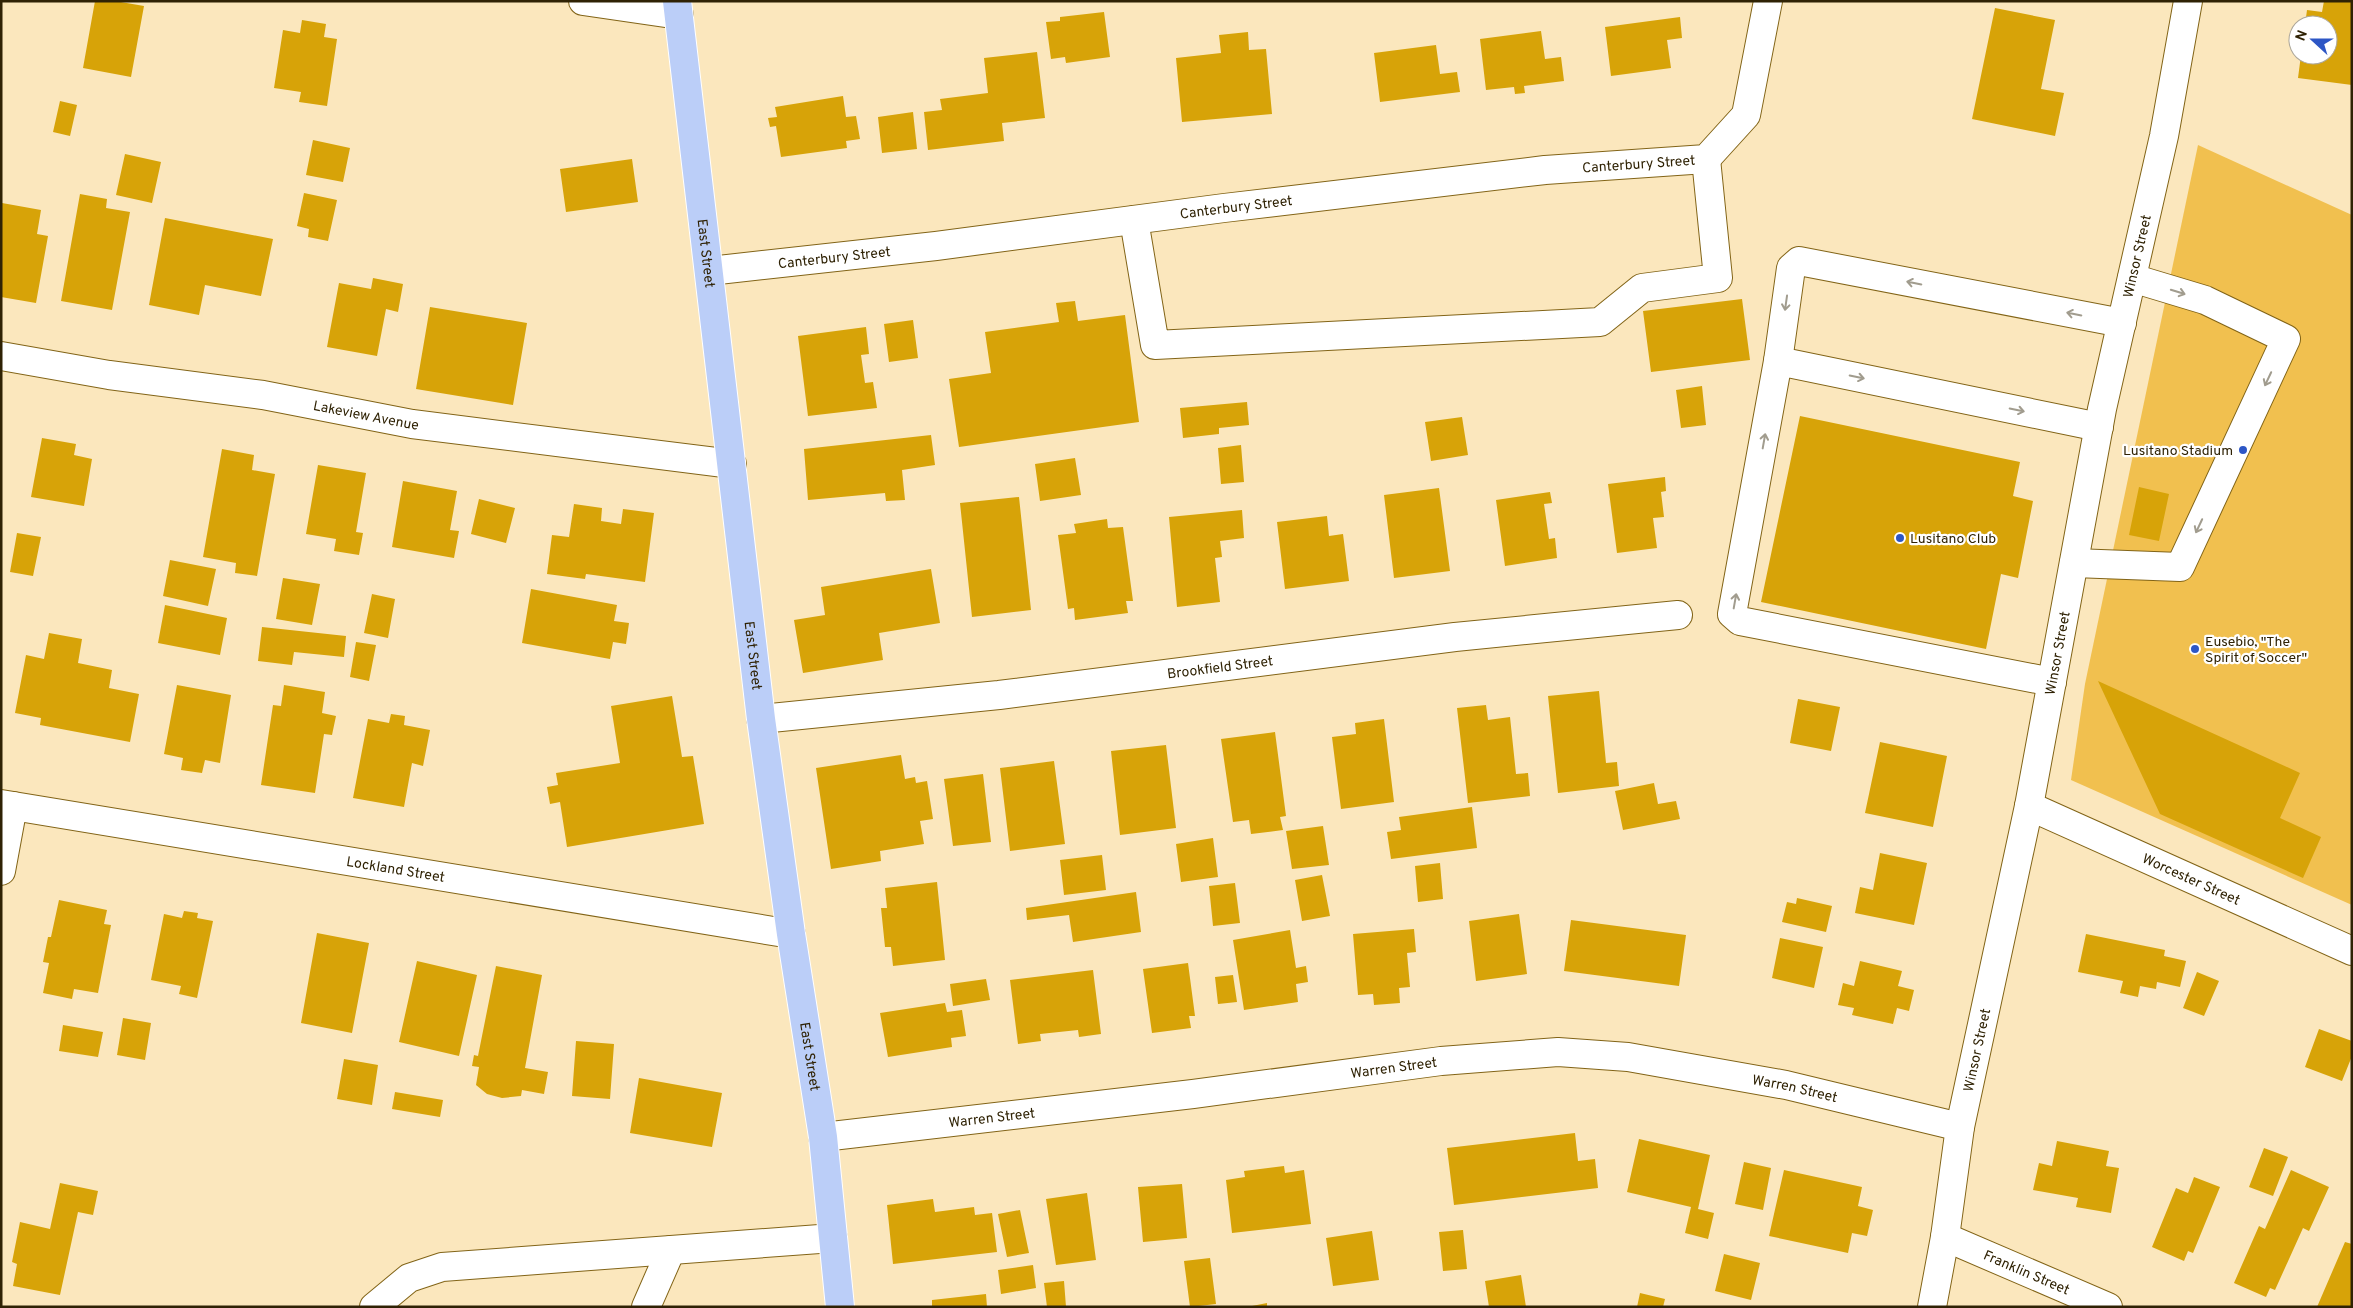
<svg xmlns="http://www.w3.org/2000/svg" width="2353" height="1308" font-family="Overpass,sans-serif">
	<style>
		.green { fill: #f1c04f }
		.building { fill: #d7a308 }
		.lines { fill: none; stroke-linecap: round; stroke-linejoin: round }
		.minor-casing { stroke: #826417; stroke-width: 30 }
		.major-casing { stroke: #fff; stroke-width: 30 }
		.minor { stroke: #fff; stroke-width: 28 }
		.major { stroke: #bbcef8; stroke-width: 28 }
		.oneway { stroke: #a19c8e }
		.poi-dot { fill: #2d56c5; stroke: #fff; stroke-width: 2 }
		.labels { text-anchor: middle; stroke-width: 4.5; stroke-linejoin: round; paint-order: stroke }
		.street-label { font-size: 14px; fill: #2f2204; stroke: #fff }
		.poi-label { font-size: 14px; fill: #2f2204; stroke: #fff; text-anchor: start }
	</style>
	<rect width="100%" height="100%" fill="#fbe7bd"/>
	<!-- green -->
	<path class="green" d="M2198 145 2352 215V905L2071 780 2085 684Z"/>
	<!-- building -->
	<path class="building" d="M95 1H115L144 6 131 77 83 68Z
		M2324 1H2352V85L2298 78 2301 55H2328V25H2305L2307 10 2322 12Z
		M1995 8 2055 20 2041 89 2064 93 2055 136 1972 119Z
		M1104 12 1110 57 1066 63 1065 57 1051 59 1046 22 1060 21V17Z
		M1680 17 1682 38 1667 40 1671 68 1611 76 1605 27Z
		M302 20 326 24 324 37 337 39 327 106 299 102 301 92 274 88 283 30 300 33Z
		M1541 31 1545 59 1561 57 1564 81 1524 86 1525 93 1515 94 1514 87 1486 90 1480 39Z
		M1248 32 1249 50 1266 49 1272 114 1182 122 1176 58 1221 53 1219 35Z
		M1436 45 1440 74 1457 72 1460 92 1380 102 1374 53Z
		M1037 52 1045 118 1002 123 1004 141 928 150 924 112 942 110 940 99 988 93 984 58Z
		M843 96 846 117 856 116 860 139 846 141 847 148 781 157 776 126 770 127 768 118 777 117 775 107Z
		M60 101 77 105 70 136 53 132Z
		M913 112 917 149 882 153 878 117Z
		M313 140 350 148 343 182 306 175Z
		M125 154 161 162 152 203 116 195Z
		M632 159 638 202 566 212 560 169Z
		M304 193 337 200 328 241 308 237 309 229 297 226Z
		M80 194 107 199 106 208 130 212 112 310 61 301Z
		M2 203 41 210 37 234 48 236 36 303 1 297Z
		M165 218 273 239 261 296 205 285 199 315 149 305Z
		M373 278 403 284 398 312 386 309 377 356 327 347 339 283 371 289Z
		M1742 299 1750 360 1651 372 1643 311Z
		M1075 301 1078 321 1125 315 1139 422 959 447 949 379 991 373 985 332 1059 322 1056 303Z
		M430 307 527 323 513 405 416 389Z
		M913 320 918 358 889 362 884 324Z
		M866 327 869 354 861 355 865 383 873 382 877 408 808 416 798 336Z
		M1702 386 1706 425 1681 428 1676 390Z
		M1247 402 1249 425 1219 428V434L1183 438 1180 408Z
		M1800 416 2020 462 2013 496 2033 501 2018 578 2001 574 1986 649 1761 602Z
		M1462 417 1468 455 1431 461 1425 422Z
		M931 435 935 465 902 470 905 500 886 501 885 493 808 500 804 449Z
		M42 438 76 444 74 455 92 459 84 506 31 497Z
		M1241 445 1244 482 1221 484 1218 448Z
		M222 449 254 455 252 470 275 474 257 576 235 573 236 563 203 557Z
		M1075 458 1081 495 1040 501 1035 464Z
		M318 465 366 473 356 532 363 533 359 555 334 551 336 539 306 534Z
		M1665 477 1666 491 1661 492 1664 517 1653 518 1657 548 1617 553 1608 484Z
		M403 481 457 491 450 530 459 531 454 558 392 547Z
		M2139 487 2169 494 2159 541 2129 535Z
		M1439 488 1450 571 1394 578 1384 495Z
		M1550 492 1552 503 1544 504 1549 539 1555 538 1557 558 1505 566 1496 500Z
		M1019 497 1031 610 972 617 960 503Z
		M479 499 515 508 506 543 471 534Z
		M574 504 602 508 601 521 621 524 623 509 654 513 645 582 586 574 585 579 547 574 552 535 569 537Z
		M1242 510 1244 538 1220 541 1222 557 1215 558 1220 602 1177 607 1169 517Z
		M1327 516 1329 536 1343 534 1349 581 1285 589 1277 522Z
		M1107 519 1108 528 1123 527 1133 601H1126L1128 613 1075 620 1074 608 1068 609 1058 535 1076 533 1074 524Z
		M17 533 41 537 33 576 10 572Z
		M170 560 216 569 208 606 163 596Z
		M931 569 940 623 879 633 883 660 803 673 794 620 825 615 821 587Z
		M283 578 320 584 312 625 276 619Z
		M531 589 617 605 614 621 629 623 626 644 613 642 610 659 522 643Z
		M372 594 395 599 388 638 364 633Z
		M165 605 227 618 220 655 158 643Z
		M262 627 346 636 344 657 294 652 292 665 258 661Z
		M49 633 82 639 78 663 112 670 109 688 139 694 130 742 40 725 41 718 15 713 26 655 44 659Z
		M356 642 376 645 369 681 350 677Z
		M2098 681 2300 773 2280 818 2321 837 2303 878 2160 814Z
		M177 685 231 695 220 763 205 760 202 773 181 770 183 758 164 754Z
		M284 685 325 692 322 713 336 716 332 735 324 734 315 793 261 785 273 705 281 706Z
		M1599 691 1606 763 1617 762 1619 786 1558 793 1548 696Z
		M672 696 682 757 693 756 704 824 567 847 560 802 550 804 547 787 558 785 556 773 620 763 611 706Z
		M1798 699 1840 707 1831 751 1790 743Z
		M1486 705 1488 720 1510 717 1516 774 1528 773 1530 796 1468 803 1457 708Z
		M391 714 405 716 404 725 430 730 423 766 412 763 404 807 353 798 368 719 389 723Z
		M1384 719 1394 802 1341 809 1332 737 1356 734 1355 723Z
		M1275 732 1286 816 1280 817 1283 830 1251 834 1249 820 1233 822 1221 739Z
		M1880 742 1947 756 1933 827 1865 813Z
		M1166 745 1176 828 1120 835 1111 751Z
		M901 755 905 779 915 777 916 783 927 781 933 819 920 821 924 844 880 851 881 861 831 869 816 768Z
		M1054 761 1065 844 1010 851 1000 768Z
		M983 774 991 842 953 846 944 779Z
		M1654 783 1658 804 1676 801 1680 819 1623 830 1615 791Z
		M1472 807 1477 848 1391 859 1387 832 1401 830 1399 817Z
		M1323 826 1329 865 1292 869 1286 831Z
		M1213 838 1218 877 1181 882 1176 844Z
		M1880 853 1927 863 1914 925 1855 913 1860 887 1873 890Z
		M1102 855 1106 890 1064 895 1060 860Z
		M1440 863 1443 899 1418 902 1415 866Z
		M1322 875 1330 916 1302 921 1295 880Z
		M937 882 945 960 893 966 891 947H885L881 908H887L885 888Z
		M1235 883 1240 923 1213 926 1209 886Z
		M1136 892 1141 932 1073 942 1069 915 1027 920 1026 908Z
		M1797 898 1832 906 1826 932 1782 922 1787 902 1796 904Z
		M59 900 107 910 104 924 111 925 98 993 74 989 72 999 43 993 49 963 43 962 48 937H51Z
		M184 911 198 913 197 918 213 921 197 998 179 994 181 986 151 980 164 914 182 918Z
		M1519 914 1527 974 1476 981 1469 921Z
		M1571 920 1686 935 1679 986 1564 971Z
		M1414 929 1416 952 1407 953 1410 987 1399 988 1400 1003 1374 1005 1373 994 1358 995 1353 934Z
		M1290 930 1296 968 1306 966 1308 982 1296 984 1298 1002 1244 1010 1233 940Z
		M317 933 369 943 352 1033 301 1023Z
		M2086 934 2165 950 2164 956 2186 961 2180 987 2157 982 2156 989 2140 986 2138 997 2120 993 2123 981 2078 972Z
		M1780 938 1823 947 1814 988 1772 978Z
		M417 961 477 975 459 1056 399 1042Z
		M1860 961 1902 971 1898 986 1914 990 1909 1011 1897 1008 1893 1024 1852 1015 1854 1008 1838 1005 1843 983 1854 986Z
		M1188 963 1195 1016H1189L1191 1028 1152 1033 1143 969Z
		M496 966 542 975 525 1068 548 1072 544 1094 522 1090 521 1096 502 1098 487 1094 476 1085 479 1067 472 1066 474 1055 478 1056Z
		M1093 970 1101 1034 1079 1037 1078 1030 1040 1034 1041 1041 1018 1044 1010 980Z
		M2197 972 2219 981 2204 1016 2183 1008Z
		M1233 975 1237 1002 1218 1004 1215 977Z
		M986 979 990 1000 953 1006 950 984Z
		M945 1003 947 1012 962 1010 966 1036 951 1038 952 1047 888 1057 880 1013Z
		M123 1018 151 1023 145 1060 117 1055Z
		M63 1025 103 1032 98 1057 59 1051Z
		M2319 1029 2352 1041V1056L2342 1081 2305 1067Z
		M576 1041 614 1044 610 1099 572 1096Z
		M344 1059 378 1065 372 1105 337 1099Z
		M639 1078 722 1093 712 1147 630 1133Z
		M395 1092 443 1100 440 1117 392 1109Z
		M1575 1133 1578 1161 1595 1159 1598 1188 1454 1205 1447 1148Z
		M1639 1139 1710 1155 1698 1209 1714 1213 1708 1239 1685 1233 1691 1207 1627 1192Z
		M2057 1141 2109 1151 2106 1166 2119 1168 2111 1213 2076 1207 2078 1198 2033 1190 2039 1163 2052 1166Z
		M2264 1148 2288 1157 2273 1196 2249 1187Z
		M1744 1162 1771 1168 1763 1210 1735 1204Z
		M1284 1166 1285 1173 1304 1170 1311 1224 1232 1233 1226 1180 1245 1177 1244 1171Z
		M1784 1170 1862 1187 1858 1206 1873 1210 1867 1236 1852 1233 1848 1253 1769 1236Z
		M2291 1170 2329 1187 2309 1231 2303 1228 2275 1290 2270 1288 2266 1297 2234 1283 2259 1226 2265 1229Z
		M2194 1177 2220 1187 2193 1253 2188 1251 2184 1261 2152 1247 2176 1188 2188 1193Z
		M60 1183 98 1191 93 1215 78 1212 60 1295 13 1286 17 1264 12 1262 20 1222 50 1229Z
		M1182 1184 1187 1238 1143 1242 1138 1187Z
		M1087 1193 1096 1260 1056 1265 1046 1199Z
		M933 1199 935 1212 974 1207 975 1215 992 1213 997 1252 893 1264 887 1205Z
		M1020 1210 1029 1253 1007 1257 998 1214Z
		M1463 1230 1467 1269 1443 1271 1439 1232Z
		M1372 1231 1379 1280 1333 1286 1326 1238Z
		M2345 1242 2352 1244V1307H2317Z
		M1724 1254 1760 1263 1751 1300 1715 1291Z
		M1210 1258 1216 1304 1190 1307 1184 1261Z
		M1033 1265 1036 1288 1001 1294 998 1270Z
		M1521 1275 1526 1307H1489L1485 1281Z
		M1064 1281 1066 1307H1047L1044 1283Z
		M1640 1293 1665 1299 1663 1307H1637Z
		M986 1294 987 1307H932V1300Z
		M1267 1303V1307H1252V1306Z"/>
	<g class="lines">
		<defs>
			<g id="minor">
				<path d="M583 1 679 15"/>
				<path d="M1134 220 1155 345 1600 322 1642 288 1718 278 1706 159"/>
				<path id="s1" d="M709 271 936 246 1224 208 1545 170 1706 159 1746 115 1768 1"/>
				<path id="s2" d="M1 356 109 375 263 395 412 424 732 464"/>
				<path d="M1778 361 1791 268 1799 261 2122 323"/>
				<path d="M2074 563 2180 567 2286 339 2205 300 2132 278"/>
				<path d="M2052 682 1740 621 1732 614 1778 361 2099 427"/>
				<path id="s3" d="M761 719 999 695 1455 637 1678 615"/>
				<path id="s4" d="M1 804 791 934"/>
				<path id="s5" d="M2029 806 2352 951"/>
				<path d="M1 871 13 806"/>
				<path id="s6" d="M823 1137 1193 1094 1441 1061 1558 1052 1628 1057 1786 1085 1960 1127"/>
				<path id="s7" d="M1945 1237 2108 1307"/>
				<path d="M374 1307 409 1278 442 1267 833 1238"/>
				<path d="M646 1307 671 1250"/>
				<path id="s8" d="M1932 1307 1945 1237 1960 1127 2029 806 2102 409 2164 136 2188 1"/>
			</g>
			<g id="major">
				<path id="s9" d="M677 1 761 719 791 934 823 1137 840 1307"/>
			</g>
		</defs>
		<!-- minor casing -->
		<use href="#minor" class="minor-casing"/>
		<!-- major casing -->
		<use href="#major" class="major-casing"/>
		<!-- minor -->
		<use href="#minor" class="minor"/>
		<!-- major -->
		<use href="#major" class="major"/>
	</g>
	<!-- one-way arrows -->
	<defs><path id="oneway-shaft" d="M-6 0H5M1.5-3L5.5 0L1.5 3" fill="none" stroke-width="1.6" stroke-linecap="round" stroke-linejoin="round" transform="scale(1.25)"/></defs>
	<g class="oneway">
		<use href="#oneway-shaft" transform="translate(1914 283) rotate(-169)"/>
		<use href="#oneway-shaft" transform="translate(2178 292) rotate(17)"/>
		<use href="#oneway-shaft" transform="translate(1786 303) rotate(98)"/>
		<use href="#oneway-shaft" transform="translate(2074 314) rotate(-169)"/>
		<use href="#oneway-shaft" transform="translate(1857 377) rotate(12)"/>
		<use href="#oneway-shaft" transform="translate(2268 379) rotate(115)"/>
		<use href="#oneway-shaft" transform="translate(2017 410) rotate(12)"/>
		<use href="#oneway-shaft" transform="translate(1764 441) rotate(-80)"/>
		<use href="#oneway-shaft" transform="translate(2199 526) rotate(115)"/>
		<use href="#oneway-shaft" transform="translate(1735 601) rotate(-80)"/>
	</g>
	<!-- markers -->
	<g class="poi-dot">
		<circle cx="2243" cy="450" r="5"/>
		<circle cx="1900" cy="538" r="5"/>
		<circle cx="2195" cy="649" r="5"/>
	</g>
	<g class="labels">
		<!-- street labels -->
		<g class="street-label">
			<text dy="5" stroke="none"><textPath href="#s1" startOffset="936">Canterbury Street</textPath></text>
			<text dy="5" stroke="none"><textPath href="#s1" startOffset="531">Canterbury Street</textPath></text>
			<text dy="5" stroke="none"><textPath href="#s9" startOffset="254">East Street</textPath></text>
			<text dy="5" stroke="none"><textPath href="#s8" startOffset="1071">Winsor Street</textPath></text>
			<text dy="5" stroke="none"><textPath href="#s1" startOffset="126">Canterbury Street</textPath></text>
			<text dy="5" stroke="none"><textPath href="#s2" startOffset="370">Lakeview Avenue</textPath></text>
			<text dy="5" stroke="none"><textPath href="#s8" startOffset="666">Winsor Street</textPath></text>
			<text dy="5" stroke="none"><textPath href="#s9" startOffset="659">East Street</textPath></text>
			<text dy="5" stroke="none"><textPath href="#s3" startOffset="462">Brookfield Street</textPath></text>
			<text dy="5" stroke="none"><textPath href="#s4" startOffset="400">Lockland Street</textPath></text>
			<text dy="5" stroke="none"><textPath href="#s5" startOffset="178">Worcester Street</textPath></text>
			<text dy="5" stroke="none"><textPath href="#s8" startOffset="261">Winsor Street</textPath></text>
			<text dy="5" stroke="none"><textPath href="#s9" startOffset="1064">East Street</textPath></text>
			<text dy="5" stroke="none"><textPath href="#s6" startOffset="575">Warren Street</textPath></text>
			<text dy="5" stroke="none"><textPath href="#s6" startOffset="980">Warren Street</textPath></text>
			<text dy="5" stroke="none"><textPath href="#s6" startOffset="170">Warren Street</textPath></text>
			<text dy="5" stroke="none"><textPath href="#s7" startOffset="89">Franklin Street</textPath></text>
		</g>
		<!-- poi labels -->
		<g class="poi-label">
			<text x="2233" y="455" text-anchor="end">Lusitano Stadium</text>
			<text x="1910" y="543">Lusitano Club</text>
			<text x="2205" y="646">Eusebio, "The<tspan x="2205" dy="16">Spirit of Soccer"</tspan></text>
		</g>
	</g>
	<!-- border -->
	<rect width="2353" height="1308" fill="none" stroke="#2f2204" stroke-width="5"/>
	<!-- north arrow -->
	<g transform="translate(2313 40) rotate(291)"><circle r="24" fill="#ffffff" stroke="#aca79b"/>
	<path d="M0-4L9 19L0 12L-9 19Z" fill="#2d56c5"/>
	<text y="-8" font-size="14" font-weight="bold" text-anchor="middle" fill="#2f2204">N</text>
	</g>
</svg>
